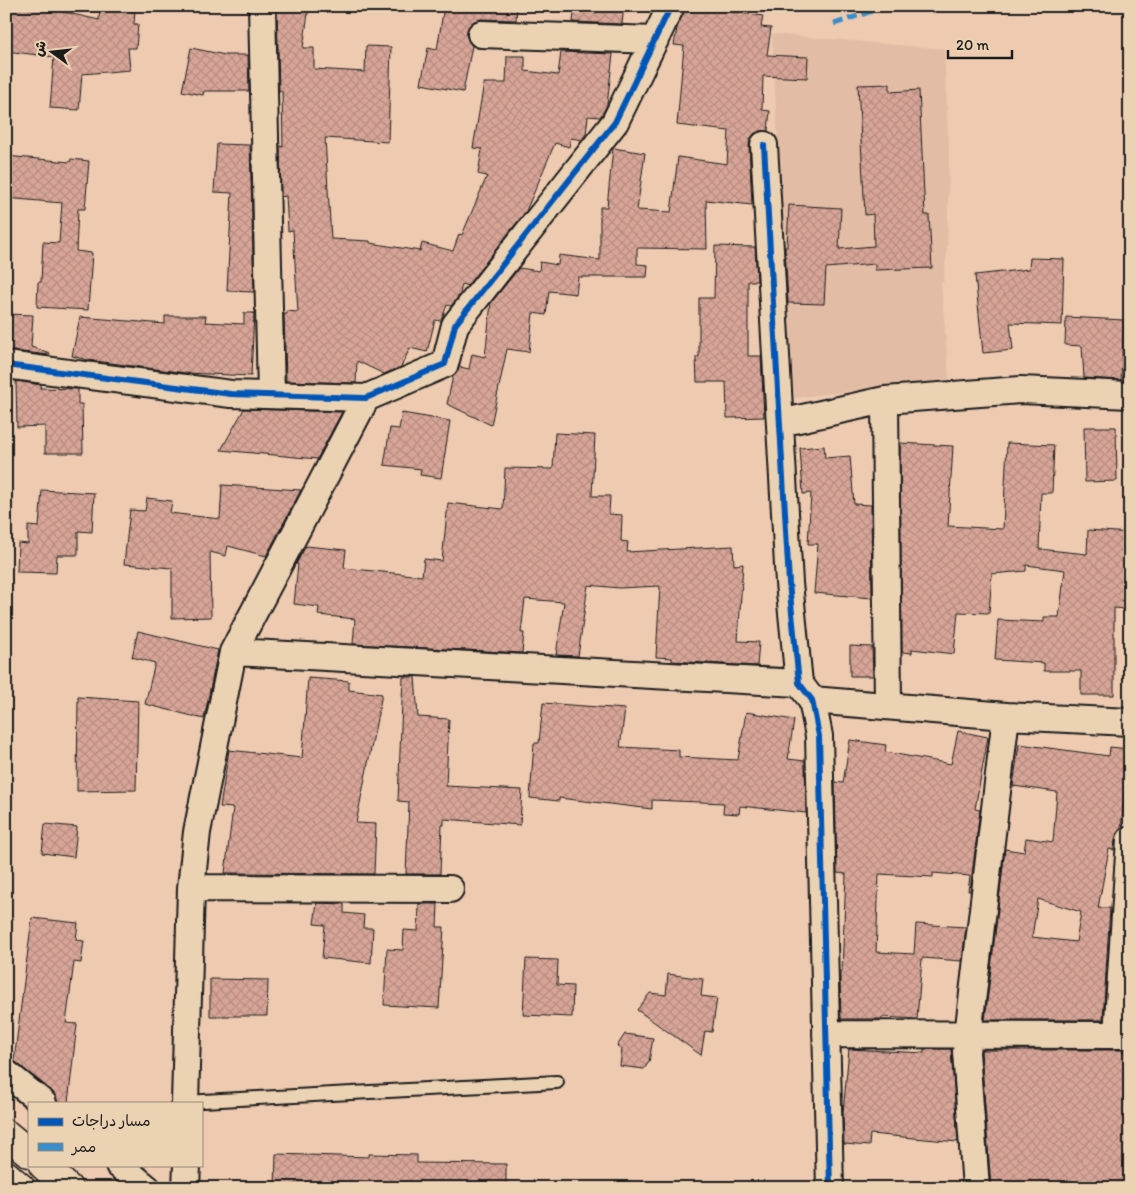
<svg xmlns="http://www.w3.org/2000/svg" width="1136" height="1194" font-family="Itim,'Playpen Sans Arabic',sans-serif">
	<style>
		.built { fill: #e2bca5 }
		.building { fill: url(#building-cross-hatch); stroke: #1c1c1c; fill-rule: evenodd }
		.lines { fill: none; stroke-linecap: round; stroke-linejoin: round }
		.lane-casing { stroke: #1c1c1c; stroke-width: 16 }
		.street-casing { stroke: #1c1c1c; stroke-width: 30 }
		.highway-casing { stroke: #1c1c1c; stroke-width: 31 }
		.lane { stroke: #ebd2b3; stroke-width: 12 }
		.street { stroke: #ebd2b3; stroke-width: 26 }
		.highway { stroke: #ebd2b3; stroke-width: 28 }
		.quiet { stroke: #388dca; stroke-width: 5; stroke-dasharray: 10 5; stroke-linecap: butt }
		.cycleway-casing { stroke: #ebd2b3; stroke-width: 9 }
		.cycleway { stroke: #0057b8; stroke-width: 6 }
	</style>
	<defs>
		<pattern id="building-cross-hatch" width="8" height="8" patternUnits="userSpaceOnUse" patternTransform="scale(1.25)"><rect width="8" height="8" fill="#d7a597"/><path d="M0 0l8 8M0 8l8-8" fill="none" stroke="#b88d82"/></pattern>
	</defs>
	<rect width="100%" height="100%" fill="#edcab0"/>
	<filter id="ink" filterUnits="userSpaceOnUse"><feTurbulence type="fractalNoise" baseFrequency=".02" numOctaves="2"/><feDisplacementMap in="SourceGraphic" scale="10" xChannelSelector="R" yChannelSelector="G"/><feConvolveMatrix kernelMatrix="1 2 1 2 8 2 1 2 1" color-interpolation-filters="sRGB"/></filter>
	<g filter="url(#ink)">
		<!-- built -->
		<path class="built" d="M772 34 944 49 949 152 947 250 943 283H941L949 379 794 398 786 295Z"/>
		<!-- building -->
		<path class="building" d="M6 6 64 12 99 20 100 7 135 10 134 24H138L136 48H128L130 70 82 74 79 110 50 108 54 57 6 51Z
			M277 6H309L303 48H314V69L365 72 366 46 391 47 388 142 325 138 331 239 370 241V243L420 251 422 243 453 251 459 234 462 235 487 176 478 174 482 149 473 148 484 83H506L507 56H525V71L558 75 561 52 613 54 607 105 602 114 600 117 588 116 586 134 582 140 571 138 569 147 555 143 526 211 467 286 462 284 460 294 451 306 447 305 441 321 435 320 427 352 410 348 401 367 384 374 357 361 356 383 286 381 284 314H287V311L298 312 293 230 288 231 286 196 281 197 280 146 283 147 282 91H279Z
			M444 6H517L516 20 481 19 474 21 469 26 466 34 472 46 463 92 421 84 428 48 437 50Z
			M575 6H624L622 24 573 22Z
			M686 6 763 16 761 27 771 28 767 55 808 57 807 78 763 76 762 110 770 111 768 131 755 133 750 139 749 145 752 205 706 200 707 249 637 248V264L648 265 647 277H578L576 294 549 291 546 315 533 313 529 352 507 349 491 425 447 404 453 376 460 367 469 369 472 354 485 357 491 303 519 268 539 271 540 262 558 265 559 255 600 260V207H607L613 148 645 153 637 210 671 212 678 157 727 164 729 131 677 125 684 46 674 45 677 28Z
			M191 48 225 55H248L249 91H204L203 95 182 91Z
			M890 84V92L919 90 925 215H929L932 268 875 270V264L826 268 824 304 788 303 785 247H787L789 205 841 208 839 249 874 246 873 214 865 215 858 85Z
			M217 144 250 145 254 292 227 291 232 193 214 192Z
			M6 156 70 162 71 159 89 161 85 209H78L76 251 92 253 88 310 37 307 38 282H41L43 242 59 243 62 203 6 198Z
			M715 246 755 247 757 281H748V356H761L764 417 727 418 726 382H697L696 357H699V298H714Z
			M1030 258 1064 259 1062 325 1010 323 1013 350 983 353 975 275 1029 269Z
			M244 313H254L251 376 186 373 88 360 72 356 80 317 165 324V316H206L205 322 244 324Z
			M6 314 33 315 31 347 50 353 49 355 6 350Z
			M1066 317 1124 320 1121 380 1084 378 1082 346 1065 345Z
			M16 381 41 385 40 388 78 389V404H82L83 453H45V426L17 427Z
			M244 409 342 412 317 459 221 450Z
			M402 413 450 421 441 478 420 475 421 469 384 465 390 428 399 429Z
			M1084 427H1116L1117 481 1085 482Z
			M555 433 595 435 592 496H610L609 514 622 515 621 541 628 542 627 552 733 546 734 565 743 564 738 641 759 642 757 666 672 661V658L656 657 660 586 619 588 588 585 578 656 556 655 564 602 525 599 521 633H524L522 653 353 644 355 619 318 615 319 607 294 604 298 564H296L306 546 346 550 344 568 422 576 424 559 442 561 448 503 503 509 505 468 553 469Z
			M900 443 953 446 948 526 1003 529 1007 443 1054 445 1052 493H1041L1039 549 1087 554 1088 530 1130 533 1127 609 1114 608V695H1081V671H1044V663L995 660 998 620 1044 622V617H1059L1065 570 1026 565V571L992 574 989 613 958 612 954 654 912 649V653L902 652Z
			M824 446 825 458 850 456 854 504 871 505 872 598 814 593 818 544H808L811 493 803 494 800 448Z
			M222 485 301 490 266 556 228 546 226 556 210 552 211 617 172 618V568L124 564 130 510 145 511 147 498 172 501 170 513 220 519Z
			M42 490 94 493 92 532 78 531V555H57L56 573 17 572 18 543 28 544V526L39 527Z
			M138 631 218 650 204 719 145 704 155 663 132 657Z
			M850 646 872 647 873 676H850Z
			M403 677H415L418 717 449 719 446 786 522 790 520 825 444 819V825H442L440 874H406L409 802 398 801Z
			M308 678 349 681V690L382 694 356 823 376 824 374 874 225 873 233 808 220 807 229 750 302 758Z
			M78 697 138 701 136 790 77 791Z
			M543 703 625 709 620 747 679 750V757L738 760 746 712 794 720 788 759 805 761 806 813 740 806 739 814 723 813 724 803 652 800V809L559 798V801L530 798 534 743H539Z
			M958 731 988 737 975 809 980 810 970 891H968L970 876 933 873V877L879 874 876 952 914 954 916 924 966 927 962 961 922 958 917 1019 882 1017V1019H841L840 977V971H842L846 874 837 873 835 782 843 783 850 740 886 745 885 752 951 764Z
			M1019 744 1109 756 1110 747 1129 749 1121 828 1115 839 1114 850 1109 849 1098 908H1110L1103 1020H985L1005 849 1024 852 1026 838 1053 842 1057 792 1013 786ZM1038 899 1081 912 1076 942 1032 937Z
			M45 824 77 827 74 857 42 853Z
			M317 903 344 904V913L364 915 363 928H373L371 963 322 958 325 925 314 924Z
			M419 904H438L437 927H444L439 1008 384 1005 387 949 403 950 404 930 418 931Z
			M32 918 78 923 76 940 84 941 81 963 74 962 66 1023 77 1024 68 1103H58L52 1091 14 1061Z
			M526 959 558 960 557 985 573 986 572 1017 523 1015Z
			M668 974 703 979 701 996 717 998 712 1032 705 1031 701 1055 637 1010 650 993 666 995Z
			M210 979 268 980 267 1016H210Z
			M625 1034 653 1038 649 1062 644 1069 620 1066 622 1049 617 1046Z
			M849 1049 924 1053V1049H951L958 1142 870 1134 869 1146 844 1144 843 1113Z
			M981 1050H1123V1052H1130V1188H991Z
			M276 1154 369 1157V1154L417 1155V1163L506 1164V1188H347V1184L295 1183V1188H275Z"/>
		<g class="lines">
			<defs>
				<path id="lane" d="M185 1102 557 1082"/>
				<path id="street" d="M262 6 271 395
					M481 34 655 40
					M764 145 789 583 799 683 812 700 819 736 830 1188
					M6 365 231 394 366 398 445 364 455 325 615 122 671 6
					M885 400 888 705
					M780 423 885 400 1021 390 1130 395
					M233 652 799 683
					M812 700 1006 716 1130 722
					M1130 840 1117 1035H1130
					M191 888 450 889
					M826 1034 1117 1035
					M6 1073 43 1103
					M185 1103 191 888 197 832 233 652 366 398
					M119 1165 147 1188
					M186 1188 187 1165
					M976 1188 966 1052 1006 716"/>
				<path id="highway" d="M6 1134 29 1153
					M43 1165 68 1188
					M6 1175 21 1188"/>
			</defs>
			<!-- lane casing -->
			<use href="#lane" class="lane-casing"/>
			<!-- street casing -->
			<use href="#street" class="street-casing"/>
			<!-- highway casing -->
			<use href="#highway" class="highway-casing"/>
			<!-- lane -->
			<use href="#lane" class="lane"/>
			<!-- street -->
			<use href="#street" class="street"/>
			<!-- highway -->
			<use href="#highway" class="highway"/>
			<!-- quiet -->
			<path class="quiet" d="M834 24 887 6"/>
			<defs>
				<path id="cycleway" d="M764 145 789 583 799 683 812 700 819 736 830 1188
					M6 365 231 394 366 398 445 364 455 325 615 122 671 6"/>
			</defs>
			<!-- cycleway casing -->
			<use href="#cycleway" class="cycleway-casing"/>
			<!-- cycleway -->
			<use href="#cycleway" class="cycleway"/>
		</g>
	</g>
	<!-- margin -->
	<rect width="1136" height="1194" fill="none" stroke="#ebd2b3" stroke-width="25"/>
	<rect x="12" y="12" width="1111" height="1169" fill="none" stroke="#1c1c1c" stroke-width="2" filter="url(#ink)"/>
	<!-- legend -->
	<rect x="28" y="1102" width="175" height="65" fill="#ebd2b3" stroke="#988977"/>
	<rect x="38" y="1118" width="25" height="8" fill="#0057b8" stroke="#988977"/>
	<text x="72" y="1126" font-size="15" fill="#1c1c1c">مسار دراجات</text>
	<rect x="38" y="1143" width="25" height="8" fill="#388dca" stroke="#988977"/>
	<text x="72" y="1152" font-size="15" fill="#1c1c1c">ممر</text>
	<!-- north arrow -->
	<g transform="translate(52 52) rotate(285)" stroke="#ebd2b3" stroke-width="4" paint-order="stroke">
	<path d="M0-4L9 19L0 12L-9 19Z" fill="#1c1c1c"/>
	<text y="-8" font-size="14" font-weight="bold" text-anchor="middle" fill="#1c1c1c">ش</text>
	</g>
	<!-- scale -->
	<path d="M948 50v8h64v-8" fill="none" stroke="#1c1c1c" stroke-width="2.5"/>
	<text x="956" y="50" font-size="15" fill="#1c1c1c" stroke="#ebd2b3" stroke-width="4" paint-order="stroke">20 m</text>
</svg>
